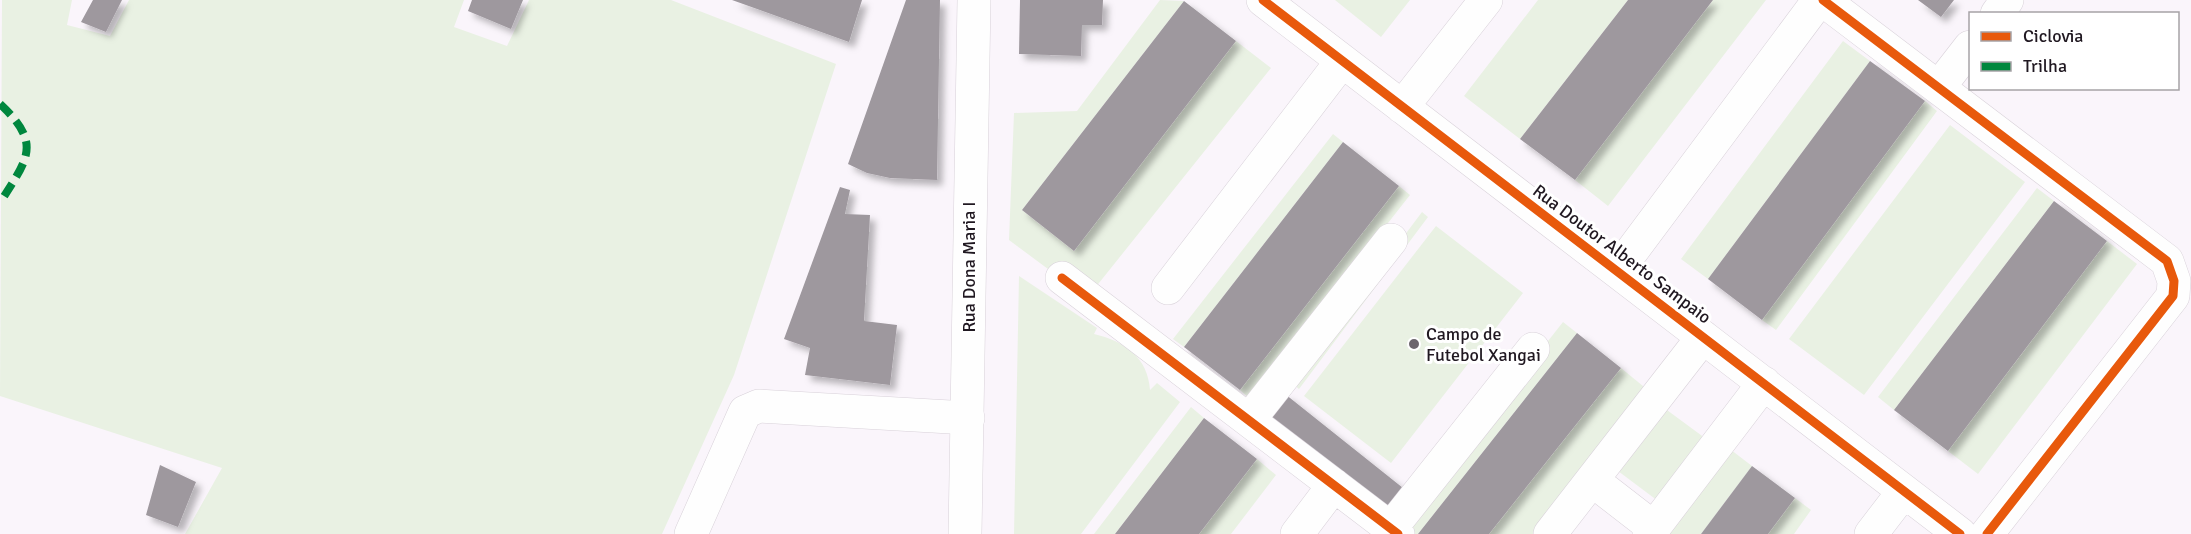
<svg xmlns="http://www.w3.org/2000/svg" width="2191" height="534" font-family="Signika,sans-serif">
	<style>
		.green { fill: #e9f1e3 }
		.building { fill: #9e989e; filter: url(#shadow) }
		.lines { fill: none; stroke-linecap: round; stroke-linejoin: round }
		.minor-casing { stroke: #d8d1d9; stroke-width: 34 }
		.secondary-casing { stroke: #d8d1d9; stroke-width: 34 }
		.minor { stroke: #fefefe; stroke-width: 33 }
		.secondary { stroke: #fefefe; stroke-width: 33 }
		.quiet { stroke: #00873e; stroke-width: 8; stroke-dasharray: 15 8; stroke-linecap: butt }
		.cycleway-casing { stroke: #fff; stroke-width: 13 }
		.cycleway { stroke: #e8590c; stroke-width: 9 }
		.poi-dot { fill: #6c656d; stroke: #fff; stroke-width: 2 }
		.labels { text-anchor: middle; stroke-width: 6; stroke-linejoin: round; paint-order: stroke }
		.street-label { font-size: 18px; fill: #201821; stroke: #fff }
		.poi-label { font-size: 18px; fill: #201821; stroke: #fff; text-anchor: start }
	</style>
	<defs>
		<filter id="shadow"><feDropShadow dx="5.5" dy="5.5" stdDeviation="3" flood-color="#0004"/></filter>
	</defs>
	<rect width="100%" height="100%" fill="#faf5fb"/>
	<!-- green -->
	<path class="green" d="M2 0H72L67 25 110 36 129 0H464L454 27 507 46 529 0H671L836 64 734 375 662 534H185L222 468 0 396Z
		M1160 0 1184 1 1022 210 1074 251 1236 41 1271 68 1087 298 1009 240 1014 113 1077 111Z
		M1335 0H1410L1381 37Z
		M1538 0H1628L1520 139 1464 96Z
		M1713 0H1766L1608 206 1575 180Z
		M1843 41 1870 61 1708 279 1681 259Z
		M1925 101 1937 111 1776 330 1762 320Z
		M1950 125 2025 182 1864 395 1789 339Z
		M1333 134 1343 142 1184 347 1173 339Z
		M1399 186 1410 195 1250 399 1240 390Z
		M2037 188 2054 201 1894 410 1878 397Z
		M1422 212 1428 217 1299 389 1293 384Z
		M1436 226 1523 293 1391 463 1304 396Z
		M2107 241 2137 264 1978 474 1948 451Z
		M1019 276 1097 328 1094 334C1124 341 1148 357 1150 390L1157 383 1180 402 1081 534H1014Z
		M1563 322 1577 333 1418 534H1409L1401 528Z
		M1621 368 1649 391 1536 534H1489Z
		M1656 402 1709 441 1662 504 1610 465Z
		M1191 407 1204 418 1115 534H1094Z
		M1722 443 1752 466 1701 534H1654Z
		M1257 459 1276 475 1231 534H1199Z
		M1795 498 1811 510 1794 534H1768Z"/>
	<!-- building -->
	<path class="building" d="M93 0H122L106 32 81 22Z
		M472 0H523L511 29 468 11Z
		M732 0H862L849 42Z
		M906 0H940L937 180 890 178 867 173 848 164Z
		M1020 0H1103L1102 25H1082L1081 56 1019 54Z
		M1628 0H1713L1575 180 1520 139Z
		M1918 0H1954L1941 17Z
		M1184 1 1236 41 1074 251 1022 210Z
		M1870 61 1925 101 1762 320 1708 279Z
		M1343 142 1399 186 1240 390 1184 347Z
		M840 187 850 190 845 214 870 215 864 321 897 325 890 385 805 375 810 348 784 339Z
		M2054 201 2107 241 1948 451 1894 410Z
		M1577 333 1621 368 1489 534H1418Z
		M1285 394 1408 492 1387 519 1264 420Z
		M1204 418 1257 459 1199 534H1115Z
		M160 465 196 482 178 527 146 515Z
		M1752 466 1795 498 1768 534H1701Z"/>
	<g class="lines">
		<defs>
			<path id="minor" d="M1263 0 1960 534
				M1823 0 2167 261 2174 281 2173 296 1987 534
				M1997 14 2007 0
				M1939 87 1970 47
				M1402 107 1486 0
				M1617 271 1819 0
				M1062 278 1398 534
				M1168 288 1342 61
				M1249 420 1391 240
				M1592 480 1654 528
				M1391 528 1533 349
				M691 534 745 412 759 406 968 418
				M1297 534 1334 485
				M1550 534 1703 337
				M1649 534 1764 383
				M1871 534 1904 491"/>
			<path id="secondary" d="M965 534 974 0"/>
		</defs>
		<!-- minor casing -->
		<use href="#minor" class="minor-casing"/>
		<!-- secondary casing -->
		<use href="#secondary" class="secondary-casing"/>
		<!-- minor -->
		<use href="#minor" class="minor"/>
		<!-- secondary -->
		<use href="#secondary" class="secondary"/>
		<!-- quiet -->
		<path class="quiet" d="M0 104C44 145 26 160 0 203"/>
		<defs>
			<path id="cycleway" d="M1263 0 1960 534
				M1823 0 2167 261 2174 281 2173 296 1987 534
				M1062 278 1398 534"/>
		</defs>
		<!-- cycleway casing -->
		<use href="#cycleway" class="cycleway-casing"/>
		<!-- cycleway -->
		<use href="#cycleway" class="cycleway"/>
	</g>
	<!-- markers -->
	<circle class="poi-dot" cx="1414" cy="344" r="6"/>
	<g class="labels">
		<!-- street labels -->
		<g class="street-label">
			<text transform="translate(1622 254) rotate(37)" y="6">Rua Doutor Alberto Sampaio</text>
			<text transform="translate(969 267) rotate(-90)" y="6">Rua Dona Maria I</text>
		</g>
		<!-- poi labels -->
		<g class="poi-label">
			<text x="1426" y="340">Campo de<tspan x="1426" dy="21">Futebol Xangai</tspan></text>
		</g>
	</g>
	<!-- legend -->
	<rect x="1969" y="12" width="210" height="78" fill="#ffffff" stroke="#a6a3a6" stroke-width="1.5"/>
	<rect x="1981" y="32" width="30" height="9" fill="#e8590c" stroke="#a6a3a6" stroke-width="1.5"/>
	<text x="2023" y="42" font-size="18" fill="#201821">Ciclovia</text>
	<rect x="1981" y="62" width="30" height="9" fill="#00873e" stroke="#a6a3a6" stroke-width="1.5"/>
	<text x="2023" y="72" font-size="18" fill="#201821">Trilha</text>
</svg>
